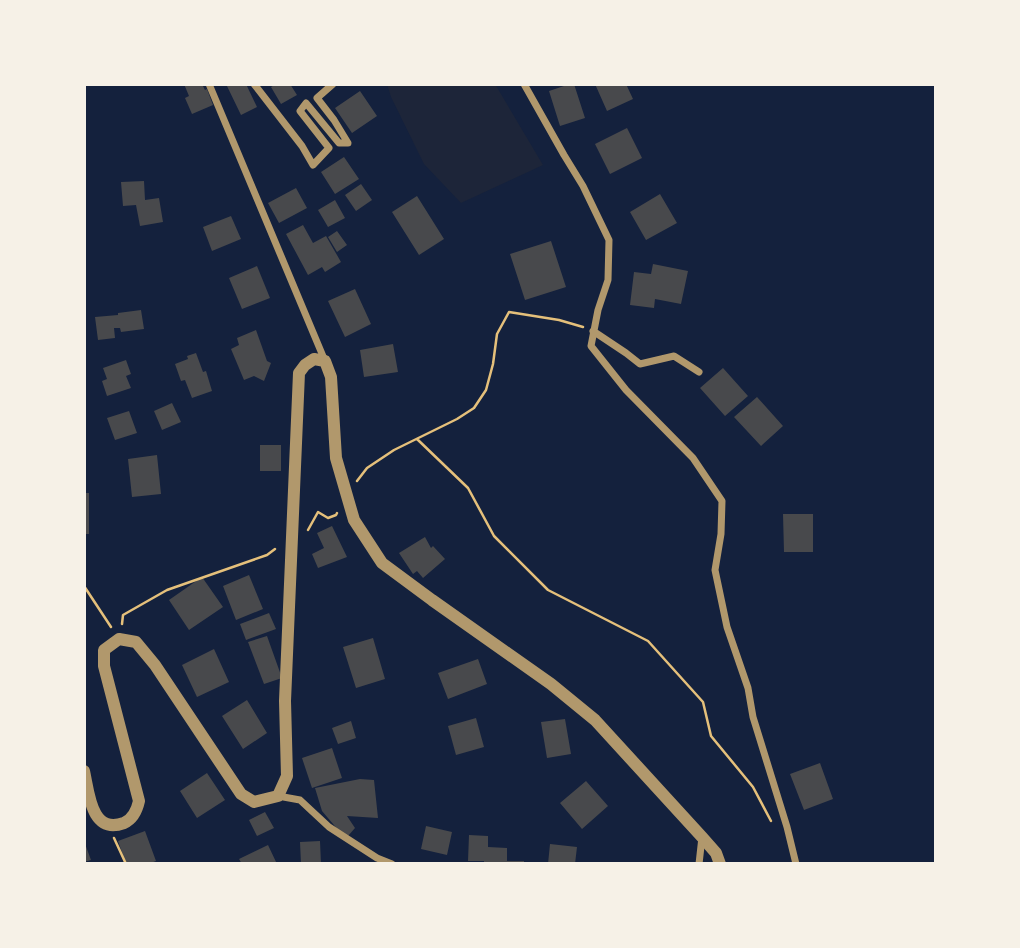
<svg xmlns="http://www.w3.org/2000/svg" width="1020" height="948" font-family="Arial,sans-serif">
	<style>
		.green { fill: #1d2539 }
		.building { fill: #48494c }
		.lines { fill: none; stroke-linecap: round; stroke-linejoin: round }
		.path { stroke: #e5c07b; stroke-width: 2.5 }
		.minor { stroke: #b1986c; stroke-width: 7 }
		.tertiary { stroke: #b1986c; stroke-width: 12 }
	</style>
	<rect width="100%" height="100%" fill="#14213d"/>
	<!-- green -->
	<path class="green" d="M387 84H495L543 165 461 203 424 164 391 97Z"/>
	<!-- building -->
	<path class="building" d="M184 84H202L205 90 207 89 213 105 192 114 185 98 189 96Z
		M226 84H246L257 107 241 115Z
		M276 84H290L297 95 281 104 271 87Z
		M570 84H574L585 118 560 126 549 91Z
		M595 84H626L633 99 607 111Z
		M360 91 377 116 352 133 335 108Z
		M627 128 642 158 610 174 595 144Z
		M344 157 359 179 335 194 321 172Z
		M144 181 145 200 159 198 163 222 140 226 136 205 123 206 121 182Z
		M361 184 372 200 356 211 345 195Z
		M296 188 307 208 279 223 268 203Z
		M660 194 677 223 646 240 630 212Z
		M417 196 444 239 419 255 392 212Z
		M335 200 345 218 328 227 318 210Z
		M231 216 241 239 212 251 203 227Z
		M303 225 313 243 326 236 341 262 325 272 322 267 308 275 286 234Z
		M337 231 347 245 337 252 328 237Z
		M551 241 566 287 525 300 510 254Z
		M653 264 688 271 681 304 655 299 654 308 630 305 634 272 651 274Z
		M257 266 270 298 242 309 229 278Z
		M355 289 371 324 345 337 328 301Z
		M141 310 144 329 121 332 120 328H114L115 338 98 340 95 317 118 315V313Z
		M256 330 267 361 271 363 264 381 254 376 244 380 231 349 239 345 237 338Z
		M393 344 398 372 364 377 360 350Z
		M196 353 203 372 206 371 212 391 192 398 185 380 181 381 175 364 188 359 187 356Z
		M126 360 131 374 126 376 131 388 107 396 102 381 107 379 103 368Z
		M723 368 748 396 725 416 700 388Z
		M757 397 783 426 761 446 734 417Z
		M172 403 181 422 162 430 154 411Z
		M129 411 137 433 115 440 107 418Z
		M260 445H281V471H260Z
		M157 455 161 494 132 497 128 459Z
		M84 493H89V534H84Z
		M783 514H813V552H784Z
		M332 526 347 557 318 568 312 554 324 548 317 533Z
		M425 537 431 548 433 546 445 559 423 578 417 571 413 574 399 553Z
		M249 575 263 609 236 620 223 586Z
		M202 577 223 607 189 630 169 600Z
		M269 613 276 629 246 640 240 624Z
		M267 636 282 678 264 684 248 642Z
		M373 638 385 679 356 688 343 647Z
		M214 649 229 682 197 697 182 665Z
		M478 659 487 684 448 699 438 673Z
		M247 700 267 733 243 749 222 716Z
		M476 718 484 747 456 755 448 726Z
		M565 719 571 754 547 758 541 722Z
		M351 721 356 738 338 744 332 728Z
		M332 748 342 778 312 788 302 758Z
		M820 763 833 799 804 810 790 774Z
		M207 773 225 800 197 818 180 791Z
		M360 779 374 780 378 818 347 816 355 828 348 836 339 831 322 811 315 788Z
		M586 781 608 806 582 829 560 803Z
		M265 812 274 828 257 836 249 820Z
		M426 826 452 832 447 855 421 849Z
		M145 831 156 861 148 864H126L118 841Z
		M469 835 488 836V847L507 848V861H524V864H484V861H468Z
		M84 841 91 860 84 862Z
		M320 841 321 864H301L300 842Z
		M550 844 577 847 575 864H548Z
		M268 845 277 864H242L239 859Z"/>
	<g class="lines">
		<!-- path -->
		<path class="path" d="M417 439 468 488 494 536 548 590 648 641 703 702 711 736 753 787 771 821
			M357 481 367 468 394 450 457 419 474 408 486 390 493 364 497 334 509 312 559 320 583 327
			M308 530 318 512 328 518 336 515 337 513
			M84 586 111 627
			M122 624 123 615 167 590 267 555 275 549
			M114 838 126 864"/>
		<!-- minor -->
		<path class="minor" d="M209 84 325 361
			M254 84 302 146 313 165 329 148 300 111 306 103 339 143H348L334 120 317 98 333 84
			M524 84 564 155 583 186 609 240 608 280 598 310 591 346 626 390 693 458 722 501 721 534 715 570 727 627 748 688 753 717 787 827 796 864
			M593 331 626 353 640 364 674 356 699 372
			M278 796 300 800 329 827 377 858 392 864
			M699 864 702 837"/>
		<!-- tertiary -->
		<path class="tertiary" d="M84 771C89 793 91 835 124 823 133 819 137 810 139 801L104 666V650L119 639 136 642 155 665 241 794 254 802 278 796 287 776 285 701 299 373 305 365 314 359 325 361 331 377 336 458 354 520 382 563 432 600 551 684 595 720 702 837 716 853 720 864"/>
	</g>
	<!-- border -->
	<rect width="1020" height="948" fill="none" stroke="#f6f1e7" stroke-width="172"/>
</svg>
